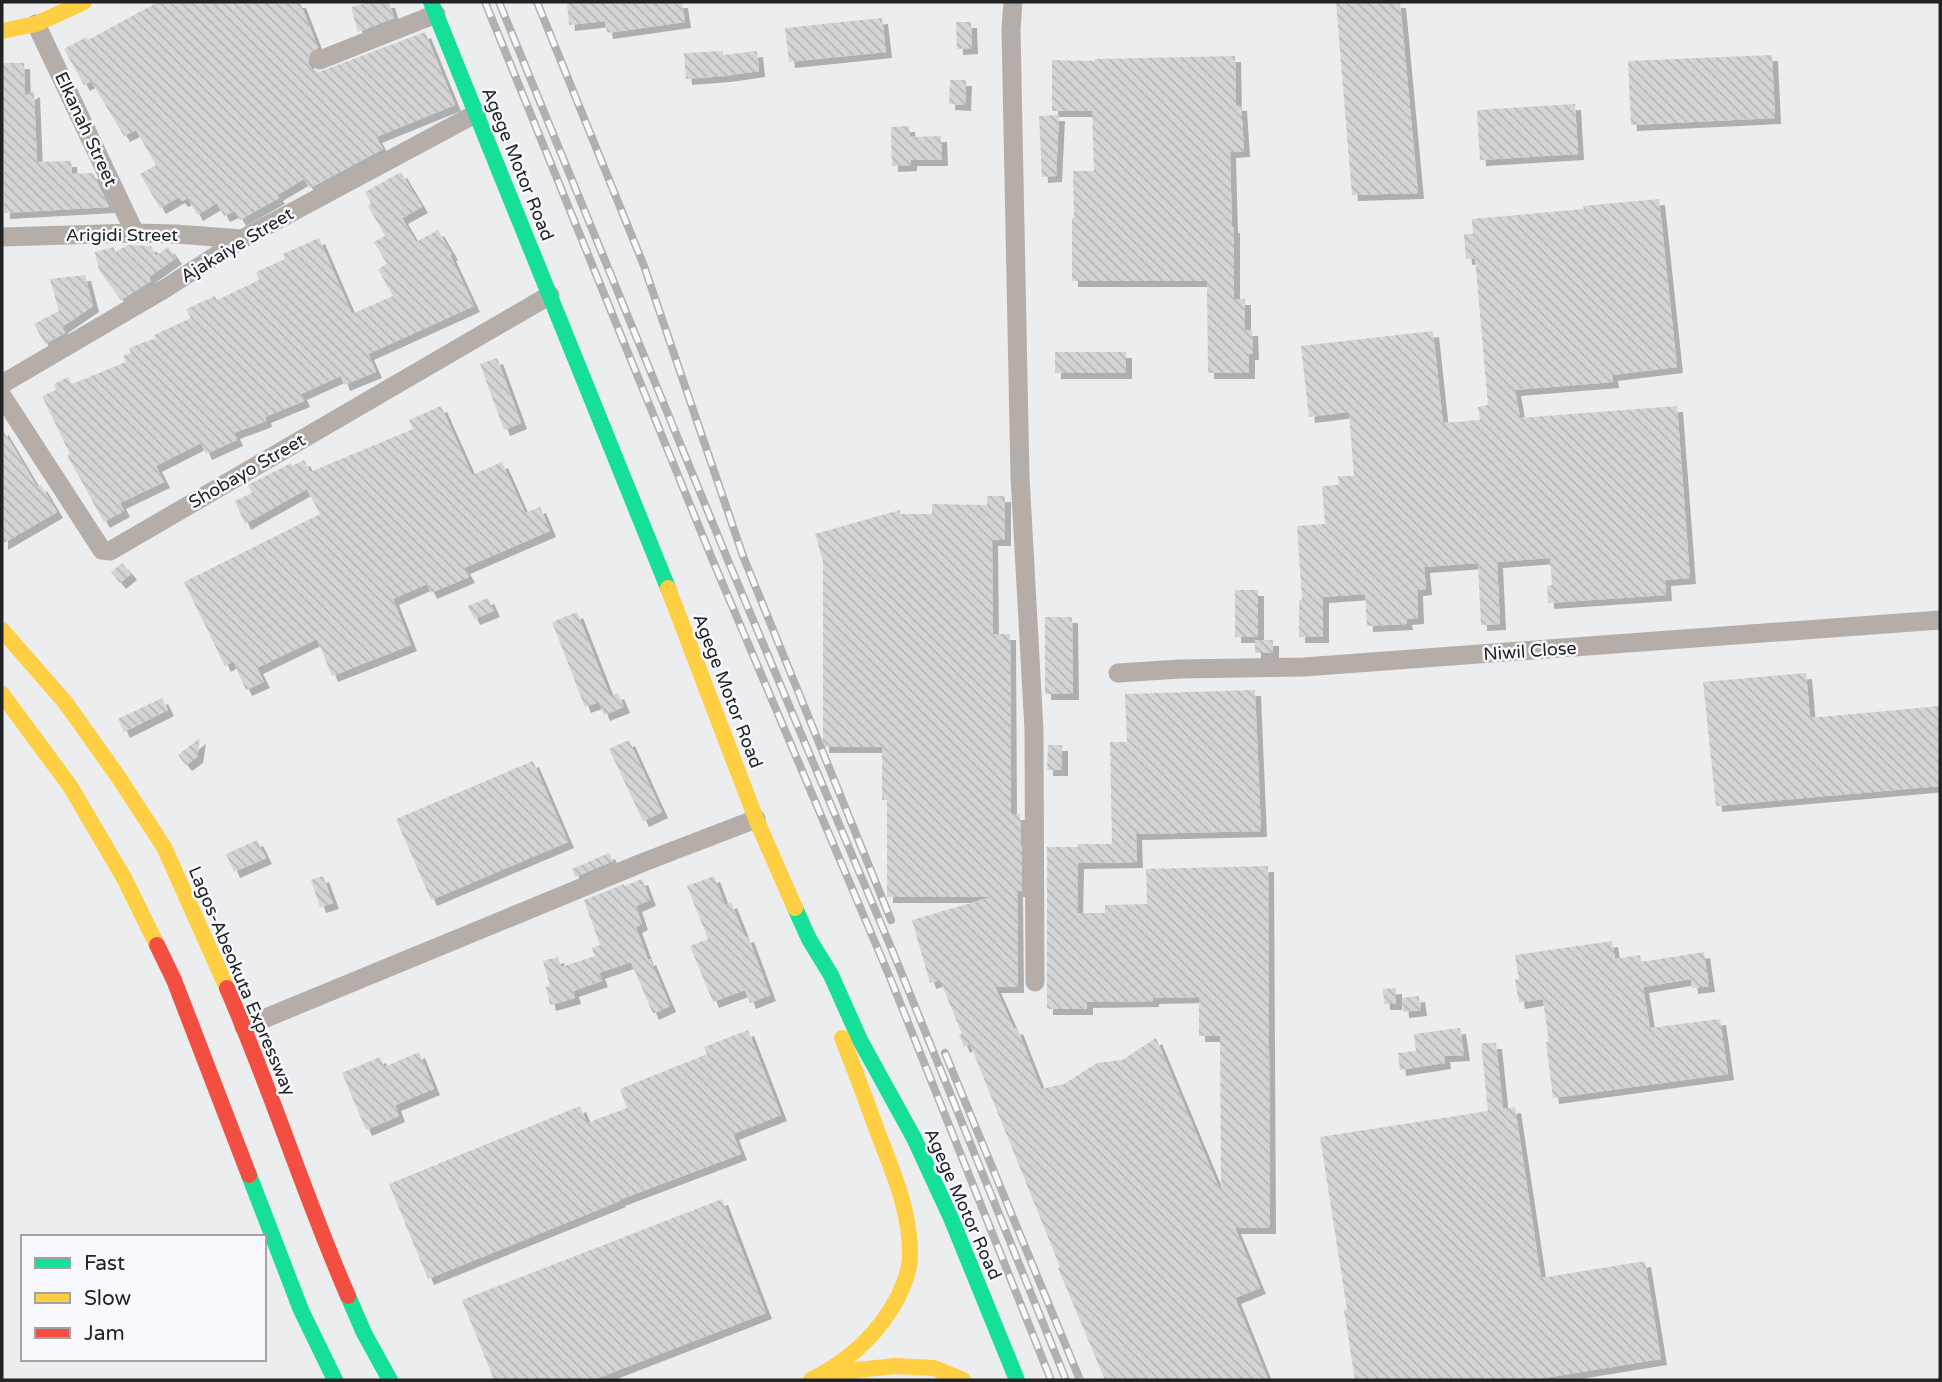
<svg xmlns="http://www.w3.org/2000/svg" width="1942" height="1382" font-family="'Varela Round',sans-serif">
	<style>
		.building { fill: url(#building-back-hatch); filter: url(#shadow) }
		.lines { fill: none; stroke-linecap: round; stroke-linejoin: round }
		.street { stroke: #b5ada8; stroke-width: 19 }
		.fast { stroke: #16e098; stroke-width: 16 }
		.slow { stroke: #ffcf43; stroke-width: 16 }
		.jam { stroke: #f24e42; stroke-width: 16 }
		.rail-casing { stroke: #b3afae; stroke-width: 8 }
		.rail { stroke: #f7f9fe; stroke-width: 5; stroke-dasharray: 16; stroke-linecap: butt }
		.labels { text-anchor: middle; stroke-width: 5; stroke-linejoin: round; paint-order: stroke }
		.street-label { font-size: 18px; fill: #212224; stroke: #f7f9fe }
	</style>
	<defs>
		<pattern id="building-back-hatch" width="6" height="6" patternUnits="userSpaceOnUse" patternTransform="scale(1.75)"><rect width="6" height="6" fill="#d4d4d5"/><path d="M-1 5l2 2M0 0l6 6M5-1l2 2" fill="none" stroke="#b6b6b7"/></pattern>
		<filter id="shadow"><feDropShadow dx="6" dy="6" stdDeviation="0" flood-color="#0004"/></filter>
	</defs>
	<rect width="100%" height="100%" fill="#ebedef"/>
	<!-- building -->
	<path class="building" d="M158 2H300L318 48 310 53 308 64 312 69 319 72 425 32 455 105 376 137 383 149 310 188 304 179 277 195 279 198 240 220 235 211 224 216 217 203 197 215 188 198 182 201 179 197 160 208 140 174 156 165 136 130 124 136 91 81 84 85 64 49 86 37 88 40Z
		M370 2H389L394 18 358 32 351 7Z
		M567 2H682L685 22 607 33 605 21 569 25Z
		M1336 2H1400L1418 193 1352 195Z
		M882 18 886 52 789 62 785 28Z
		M956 22H971L972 48 957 49Z
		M723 51V55L757 51 759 71 725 76 686 79 684 53Z
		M1772 55 1775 118 1631 125 1628 61Z
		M1235 56 1236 105H1241L1244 151 1230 152 1232 227H1234V299H1245V330H1252L1253 354H1249V373H1208L1207 281H1072V218H1074L1073 171H1094L1092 111H1052V60L1095 61V59Z
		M2 63H24L25 96 34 91 37 162 71 161 72 174 93 173 109 207 4 213Z
		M950 80H966L965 105 949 104Z
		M1575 104 1578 154 1480 160 1477 110Z
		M1059 115 1056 176 1042 177 1039 116Z
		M909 126 910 137 941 136 942 160H911V165L892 166 891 127Z
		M401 172 422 207 402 218 416 242 438 230 452 254 450 255 474 306 368 354 376 372 344 385 341 376 301 394 304 401 265 417 266 421 234 433 237 440 206 454 201 443 156 466 164 482 120 503 124 511 104 522 67 455 70 454 42 396 56 390 54 384 68 377 72 384 126 362 123 356 131 353 129 348 156 338 154 335 191 318 186 309 215 296 217 300 259 280 256 272 285 259 283 254 319 238 352 314 393 296 378 269 387 264 374 242 385 236 368 206 371 203 365 192Z
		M1659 199 1677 367 1612 375 1613 382 1515 390 1520 418 1677 406 1690 578 1665 580 1666 595 1548 603 1547 586 1552 585 1550 558 1497 562 1500 624 1481 625 1478 563 1424 567 1426 589 1417 590 1418 618 1406 619 1407 624 1367 626 1365 594 1323 597V637H1299V600H1302L1297 526 1325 524 1322 486 1339 485 1338 476H1354L1349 412 1309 417 1301 346 1433 331 1443 423 1480 420 1478 407 1488 405 1475 258 1466 259 1464 234H1473L1472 219 1584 209 1583 206Z
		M128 245 151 246 156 256 168 247 176 258 149 277 151 281 121 300 99 270 95 252 114 247 115 252Z
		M85 275 93 306 62 327 65 333 45 344 34 324 59 311 50 279Z
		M1055 352H1126V373H1055Z
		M497 358 521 423 504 430 480 364Z
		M441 406 472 475 502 462 525 513 540 507 550 531 464 568 469 577 431 593 427 584 393 599 411 645 332 676 317 639 257 668 264 682 246 690 233 661 225 666 184 582 320 514 307 489 245 524 235 501 252 493 248 485 291 463 292 466 304 460 310 472 413 429 409 420Z
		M2 428 37 487 41 485 57 512 2 544Z
		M987 496H1005V540H992L993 634H1010L1011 814H1020L1021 846 1022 847V891H1017L1018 987H995L1014 1029 1017 1028 1041 1089 1064 1084 1097 1063 1122 1060 1156 1038 1221 1193 1220 1036H1199V997L1153 998V1001L1087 1002V1009H1047V847H1078V844H1112L1110 742H1127L1125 694 1255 690 1261 831 1136 834 1137 862 1078 863 1077 913H1105V905L1147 904 1146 869 1268 866 1270 1228H1235L1260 1288 1235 1298 1268 1380H1105L1058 1268 1060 1267 970 1044 964 1047 959 1035 962 1034 940 980 930 983 912 920 992 897H887V800H882V747H823V561L815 534 900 510V514H932V504L987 505Z
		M122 563 131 574 120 583 111 572Z
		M1235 590H1258V637H1235Z
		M488 598 494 611 474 619 468 606Z
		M577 612 610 696 618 693 624 707 604 715 599 702 585 707 552 622Z
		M1045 617H1072L1073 694H1045Z
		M1255 640H1273V653H1255Z
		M1806 673 1810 718 1940 706V786L1716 806 1703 682Z
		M162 698 168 710 124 732 118 719Z
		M200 738 197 757 186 765 178 755Z
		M629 740 662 812 643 821 609 749Z
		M1048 745H1062V770H1047Z
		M533 761 568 842 431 900 396 819Z
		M257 840 266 858 234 872 226 854Z
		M609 853 613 861 575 877 572 869Z
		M323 876 333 903 320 907 311 880Z
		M714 876 725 905 731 902 745 937 748 936 770 995 750 1003 745 990 713 1002 690 946 708 939 687 886Z
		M642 879 650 900 636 906 642 924 636 927 648 960 650 959 670 1006 653 1014 631 962 599 973 602 981 573 991 575 998 550 1005 546 987 550 986 543 961 558 957 561 967 595 956 592 948 600 945 584 900 624 884V886Z
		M1612 941 1615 959 1640 955 1641 962 1704 952 1709 986 1692 988 1691 979 1643 987 1650 1028 1720 1019 1728 1074 1553 1098 1546 1042H1549L1543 999 1519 1003 1515 980 1519 979 1515 955Z
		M1396 988V1004H1384L1383 989Z
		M1419 996 1421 1010 1403 1012 1402 998Z
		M1460 1028 1464 1055 1444 1056 1445 1063 1400 1070 1398 1053 1416 1051 1414 1034Z
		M748 1030 781 1115 733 1134 741 1154 619 1200 620 1201 428 1279 389 1184 580 1106 587 1123 627 1108 620 1089 707 1054 704 1047Z
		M1481 1043H1496L1503 1109 1515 1107 1541 1278 1645 1261 1661 1359 1532 1380H1355L1344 1310 1347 1309 1320 1137 1488 1111Z
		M419 1052 434 1089 395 1105 399 1116 366 1130 342 1073 380 1057 384 1067Z
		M722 1199 766 1313 593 1380H494L462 1300Z"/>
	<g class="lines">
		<!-- street -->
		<path class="street" d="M1013 2 1011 29 1020 477 1034 730 1035 982
			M36 24 135 233
			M320 60 436 14
			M2 237 135 233 176 234 242 239
			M2 384 166 288 242 239 477 113
			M2 396 102 550 110 551 550 295
			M1118 673 1180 669 1304 667 1940 620
			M244 1027 644 862 756 819"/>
		<!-- fast -->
		<path class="fast" d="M431 2 668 588
			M795 908 809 939 831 975 860 1040 914 1138 951 1218 1017 1380
			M249 1175 301 1310 335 1380
			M348 1296 364 1333 390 1380"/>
		<!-- slow -->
		<path class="slow" d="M2 31 36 24 84 2
			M668 588 756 819 795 908
			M2 630 65 702 117 775 164 847 227 988
			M2 694 70 786 124 878 157 945
			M829 1373 895 1366 934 1368 963 1380
			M811 1380C849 1361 878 1335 898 1297 904 1284 910 1270 910 1256 911 1213 893 1172 878 1133 866 1101 855 1069 842 1038"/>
		<!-- jam -->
		<path class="jam" d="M157 945 174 980 249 1175
			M227 988C271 1089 304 1195 348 1296"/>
		<defs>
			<path id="rail" d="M485 2 713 561 891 980 1051 1380
				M499 2 727 558 895 957 1066 1380
				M537 2 644 266 743 556 891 920
				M945 1053 1080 1380"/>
		</defs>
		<!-- rail casing -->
		<use href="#rail" class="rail-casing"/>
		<!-- rail -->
		<use href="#rail" class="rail"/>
	</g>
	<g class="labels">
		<!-- street labels -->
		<g class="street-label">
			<text transform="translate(86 129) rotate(65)" y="6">Elkanah Street</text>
			<text transform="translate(518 164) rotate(68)" y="6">Agege Motor Road</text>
			<text x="122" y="241">Arigidi Street</text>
			<text transform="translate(237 245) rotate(-31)" y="6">Ajakaiye Street</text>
			<text transform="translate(247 471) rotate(-30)" y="6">Shobayo Street</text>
			<text transform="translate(1530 651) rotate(-4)" y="6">Niwil Close</text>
			<text transform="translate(728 691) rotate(69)" y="6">Agege Motor Road</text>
			<text transform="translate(242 981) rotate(67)" y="6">Lagos-Abeokuta Expressway</text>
			<text transform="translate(963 1204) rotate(66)" y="6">Agege Motor Road</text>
		</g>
	</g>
	<!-- border -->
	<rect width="1942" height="1382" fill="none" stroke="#212224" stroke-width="7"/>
	<!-- legend -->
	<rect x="21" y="1235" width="245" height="126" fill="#f7f9fe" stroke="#a1a3a7" stroke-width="2"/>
	<rect x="35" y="1258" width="35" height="10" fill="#16e098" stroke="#a1a3a7" stroke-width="2"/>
	<text x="84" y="1270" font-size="21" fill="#212224">Fast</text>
	<rect x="35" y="1293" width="35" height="10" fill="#ffcf43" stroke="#a1a3a7" stroke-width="2"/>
	<text x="84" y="1305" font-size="21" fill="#212224">Slow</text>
	<rect x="35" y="1328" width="35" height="10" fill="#f24e42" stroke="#a1a3a7" stroke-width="2"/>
	<text x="84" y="1340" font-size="21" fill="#212224">Jam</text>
</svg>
